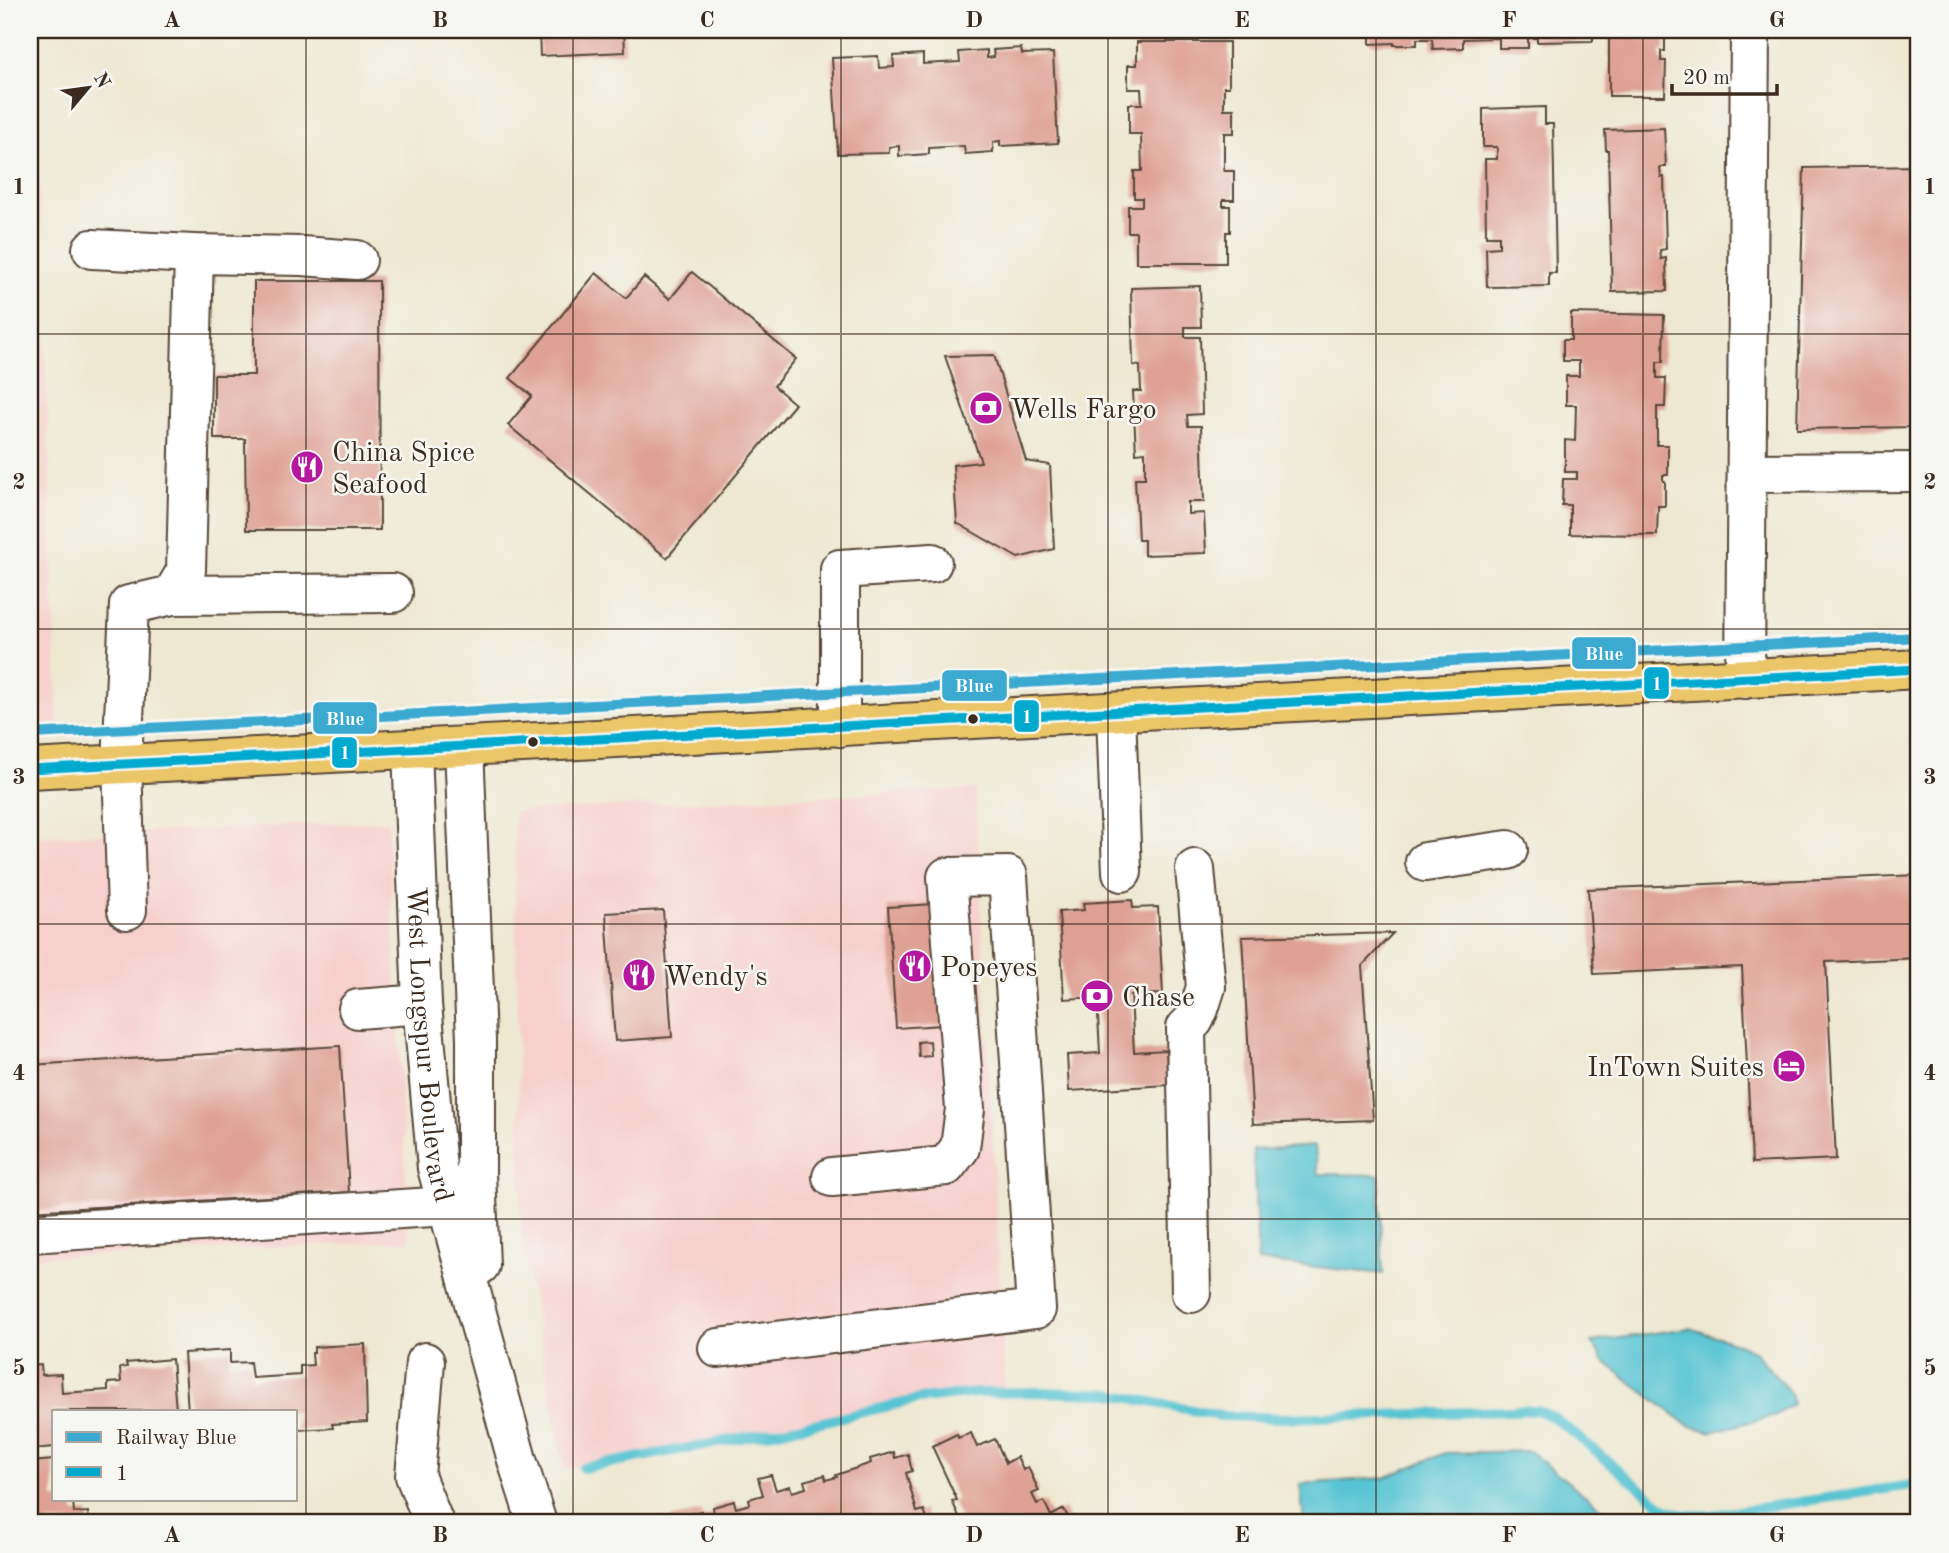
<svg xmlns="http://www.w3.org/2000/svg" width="1949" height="1553" font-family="'Old Standard TT',serif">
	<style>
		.built { fill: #f7d0ce }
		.water { fill: #59c4d3; stroke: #4a7778; stroke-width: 2 }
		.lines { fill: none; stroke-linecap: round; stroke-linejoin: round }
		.stream { stroke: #59c4d3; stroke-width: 10 }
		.building { fill: #dfa194 }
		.minor-casing { stroke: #564639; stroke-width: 42 }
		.major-casing { stroke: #564639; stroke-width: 42 }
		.minor { stroke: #fff; stroke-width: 38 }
		.major { stroke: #ebc669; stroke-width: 38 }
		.bus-1-casing { stroke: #f6f6f2; stroke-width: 14 }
		.bus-1 { stroke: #00a9ce; stroke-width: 9 }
		.rail-1-casing { stroke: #f6f6f2; stroke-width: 16 }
		.rail-1 { stroke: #3ba9d0; stroke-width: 10 }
		.grid { fill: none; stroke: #3b2a1e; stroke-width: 2; stroke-opacity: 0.55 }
		.bus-dot { fill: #3b2a1e; stroke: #f6f6f2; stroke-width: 2.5 }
		.labels { text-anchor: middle; stroke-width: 5; stroke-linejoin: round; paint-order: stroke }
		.poi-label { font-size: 28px; fill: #3b2a1e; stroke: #f6f6f2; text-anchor: start }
		.street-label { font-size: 28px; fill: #3b2a1e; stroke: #f6f6f2 }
		.line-badge { stroke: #f6f6f2; stroke-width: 2.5 }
		.badge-label { font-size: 19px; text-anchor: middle; font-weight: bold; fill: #fff }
		.neatline { fill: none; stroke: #3b2a1e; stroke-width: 2.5 }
		.grid-label { font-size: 23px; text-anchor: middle; font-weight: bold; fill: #3b2a1e }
	</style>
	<rect width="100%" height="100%" fill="#f6f6f2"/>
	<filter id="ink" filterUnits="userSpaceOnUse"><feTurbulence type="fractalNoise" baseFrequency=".0143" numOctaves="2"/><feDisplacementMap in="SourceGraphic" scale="14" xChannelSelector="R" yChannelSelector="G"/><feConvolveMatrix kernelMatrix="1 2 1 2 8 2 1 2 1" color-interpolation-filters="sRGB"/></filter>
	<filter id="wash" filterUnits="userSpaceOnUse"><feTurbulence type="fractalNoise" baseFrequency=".00686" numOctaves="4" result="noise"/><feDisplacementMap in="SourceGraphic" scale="28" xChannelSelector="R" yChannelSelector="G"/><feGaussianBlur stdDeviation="1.57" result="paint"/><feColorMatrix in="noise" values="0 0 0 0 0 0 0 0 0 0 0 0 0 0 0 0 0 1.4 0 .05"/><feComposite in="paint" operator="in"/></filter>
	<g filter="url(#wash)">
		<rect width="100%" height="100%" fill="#eee8d1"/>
		<!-- built -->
		<path class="built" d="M30 30H35L58 725 30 726Z
			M975 789 1005 1387 564 1469 521 1233 514 811Z
			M388 821 409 1241 30 1258V837Z"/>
		<!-- water -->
		<path class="water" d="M1315 1146 1318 1174 1379 1175 1383 1274 1258 1261 1253 1150Z
			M1689 1328 1734 1342 1754 1351 1791 1394 1793 1404 1774 1416 1711 1432 1688 1425 1626 1379 1603 1360 1592 1342Z
			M1529 1451 1620 1523H1304L1300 1484 1384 1478 1445 1453Z"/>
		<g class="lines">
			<!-- stream -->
			<path class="stream" d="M583 1468 809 1425 919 1399 977 1393 1033 1392 1111 1394 1221 1416 1287 1418 1537 1410 1555 1418 1666 1509 1685 1515H1712L1919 1484"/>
		</g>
		<g id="blocks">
			<!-- building -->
			<path class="building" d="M539 30H624L625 52 540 56Z
				M1370 30H1593V41L1537 42V38H1528V48H1499V38L1463 39V48L1433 49 1432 39H1417V45H1394V43L1370 44Z
				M1609 30H1665V51H1661V61H1666L1665 96H1609Z
				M1137 42H1229V87H1224V109H1234V133H1224V171H1234V200H1223V206H1230V232H1226V263H1136V232H1128V206H1142V198H1134V171H1142L1141 134H1129V104H1142L1141 89H1128V65H1137Z
				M1021 48 1022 54 1053 53 1058 143 1000 146V141L993 142V152L965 154 964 146 929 148V154L899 156V146L889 147V153L838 154 832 58 878 56 879 68 894 67 893 56 923 54V64L960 62 959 52 987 50V58L994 57 993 50Z
				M1545 107V124H1553L1556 273H1549V286L1487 287 1486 248 1499 247V236H1486L1485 159H1497V147H1483V109Z
				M1664 128 1666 167H1660L1661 177H1664L1666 249 1660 250 1661 259 1666 258 1667 291 1612 292 1608 150H1606L1605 130Z
				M1919 166V427L1797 429 1804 168Z
				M692 272 796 359 774 386 795 404 667 558 508 425 532 396 510 378 596 273 626 298 644 277 670 299Z
				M254 281H379L380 530H246L245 439H214V375H254Z
				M1200 286 1201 327H1185V337H1200L1202 414 1187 415 1188 426H1201L1204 502H1188V514L1204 513 1206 553 1144 555V540H1138L1135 478H1145V452L1136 453 1133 391H1141L1140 366 1133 365 1131 288Z
				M1571 313 1664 315 1663 362H1657V378H1666L1665 407H1657V445H1668V475H1663V481H1665V506H1658L1657 535 1570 534V505H1562L1563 479H1577V472H1565V440L1575 441 1576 405H1566V376H1579V361H1563V340H1571Z
				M994 355 1026 461 1050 465 1054 549 1018 558 957 523 953 465 981 462 945 356Z
				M1919 875V958L1826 962 1836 1159 1752 1163 1742 967 1594 974 1588 889Z
				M1132 900 1133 908 1158 907 1163 994 1131 995 1134 1052 1166 1050 1168 1085 1069 1091 1067 1055 1100 1053 1097 997 1064 999 1059 912 1084 910 1083 903Z
				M934 904 942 1025 896 1028 888 907Z
				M663 910 672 1037 615 1041 606 913Z
				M1393 933 1362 966 1373 1120 1253 1124 1242 937Z
				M930 1041 931 1056 919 1057 918 1042Z
				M340 1046 349 1192 30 1211V1065Z
				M365 1344 367 1422 332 1424 333 1428 296 1430V1411H188L184 1353 230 1350V1363L250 1362 252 1378 300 1375V1366L313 1365 312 1353H314V1347Z
				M172 1359 176 1411H54V1447L32 1449 31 1434H30V1366L41 1365 42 1375 61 1374 62 1393 108 1390V1383L121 1382 120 1368 127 1367 126 1363Z
				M971 1433 977 1447 995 1439 1006 1463 1017 1457 1023 1470 1028 1467 1039 1491 1032 1494 1037 1504 1044 1501 1051 1516 1064 1509 1070 1522 962 1523 952 1501 957 1500 932 1446 957 1434 958 1438Z
				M894 1452 895 1458 908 1454 912 1471 906 1473 917 1512 924 1510 928 1523H646L664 1517 665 1520 701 1511 702 1517 714 1514 713 1507 734 1501 736 1508 750 1504 749 1499 763 1495 758 1478 771 1475 776 1490 790 1486 792 1492 806 1488 804 1481 825 1475 826 1480 837 1477 836 1475 871 1463 870 1459Z
				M54 1460V1499H73L74 1513 88 1512 89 1522 30 1523V1462Z"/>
		</g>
	</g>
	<g filter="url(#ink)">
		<use href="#blocks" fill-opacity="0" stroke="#564639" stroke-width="2"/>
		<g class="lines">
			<defs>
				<g id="minor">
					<path d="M92 249 194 254 302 256 357 260"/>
					<path d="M1747 473 1919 472"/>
					<path d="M172 595 393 593"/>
					<path d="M1745 679 1750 32"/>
					<path d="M1116 712 1122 872"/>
					<path d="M840 727V569L932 563"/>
					<path d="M464 746 476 1040V1174L480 1265"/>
					<path id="s1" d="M412 749 422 1004 437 1168 517 1460 537 1523"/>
					<path d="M1425 862 1508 850"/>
					<path d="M127 910 122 764 129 605 172 595 186 571 194 254"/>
					<path d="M358 1009 422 1004"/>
					<path d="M30 1233 448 1206"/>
					<path d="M1191 1293 1186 1028 1194 1020 1199 1009 1206 987 1195 869"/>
					<path d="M718 1348 1036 1309 1008 876 947 877 965 1109 960 1148 946 1166 832 1177"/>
					<path d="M425 1362 415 1476 434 1523"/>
				</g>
				<path id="major" d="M30 769 1919 669"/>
			</defs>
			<!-- minor casing -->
			<use href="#minor" class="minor-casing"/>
			<!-- major casing -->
			<use href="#major" class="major-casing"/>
			<!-- minor -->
			<use href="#minor" class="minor"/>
			<!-- major -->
			<use href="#major" class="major"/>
			<defs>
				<path id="bus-1" d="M30 769 1919 669"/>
			</defs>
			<!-- bus-1 casing -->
			<use href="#bus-1" class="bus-1-casing"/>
			<!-- bus-1 -->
			<use href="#bus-1" class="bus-1"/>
			<defs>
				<path id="rail-1" d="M30 734 1919 637"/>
			</defs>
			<!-- rail-1 casing -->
			<use href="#rail-1" class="rail-1-casing"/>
			<!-- rail-1 -->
			<use href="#rail-1" class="rail-1"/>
		</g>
	</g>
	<!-- grid -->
	<path class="grid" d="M306 30V1523M573 30V1523M841 30V1523M1108 30V1523M1376 30V1523M1643 30V1523M30 334H1919M30 629H1919M30 924H1919M30 1219H1919"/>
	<!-- icons -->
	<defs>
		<symbol id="bank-disc" viewBox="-11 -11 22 22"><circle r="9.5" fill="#b5179e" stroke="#f6f6f2"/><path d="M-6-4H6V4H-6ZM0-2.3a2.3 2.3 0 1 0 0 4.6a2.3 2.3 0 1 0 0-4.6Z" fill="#fff"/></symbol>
		<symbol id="restaurant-disc" viewBox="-11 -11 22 22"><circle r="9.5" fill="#b5179e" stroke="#f6f6f2"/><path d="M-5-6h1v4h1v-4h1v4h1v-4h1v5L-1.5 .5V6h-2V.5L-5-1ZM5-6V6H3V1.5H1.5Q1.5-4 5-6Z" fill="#fff"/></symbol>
		<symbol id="hotel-disc" viewBox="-11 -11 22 22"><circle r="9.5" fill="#b5179e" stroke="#f6f6f2"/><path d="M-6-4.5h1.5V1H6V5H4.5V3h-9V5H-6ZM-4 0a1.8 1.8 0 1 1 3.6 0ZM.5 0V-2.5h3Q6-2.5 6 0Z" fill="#fff"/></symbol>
	</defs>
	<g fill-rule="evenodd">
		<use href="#bank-disc" x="967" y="389" width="38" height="38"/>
		<use href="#restaurant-disc" x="288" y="448" width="38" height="38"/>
		<use href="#restaurant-disc" x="896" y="947" width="38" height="38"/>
		<use href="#restaurant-disc" x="620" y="956" width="38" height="38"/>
		<use href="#bank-disc" x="1078" y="977" width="38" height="38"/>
		<use href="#hotel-disc" x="1770" y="1047" width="38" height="38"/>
	</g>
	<!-- markers -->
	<g class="bus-dot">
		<circle cx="973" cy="719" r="6"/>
		<circle cx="533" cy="742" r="6"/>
	</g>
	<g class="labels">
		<!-- poi labels -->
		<g class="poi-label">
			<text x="1010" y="418">Wells Fargo</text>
			<text x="332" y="461">China Spice<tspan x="332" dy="32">Seafood</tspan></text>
			<text x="940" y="976">Popeyes</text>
			<text x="664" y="985">Wendy's</text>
			<text x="1122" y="1006">Chase</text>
			<text x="1764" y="1076" text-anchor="end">InTown Suites</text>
		</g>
		<!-- street labels -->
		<g class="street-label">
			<text dy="10" stroke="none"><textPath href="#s1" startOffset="296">West Longspur Boulevard</textPath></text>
		</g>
	</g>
	<g class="line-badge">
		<rect x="1571" y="636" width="66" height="34" rx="7" fill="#3ba9d0"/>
		<rect x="1643" y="666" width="27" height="34" rx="7" fill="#00a9ce"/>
		<rect x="941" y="669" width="67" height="33" rx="7" fill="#3ba9d0"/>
		<rect x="1013" y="699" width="27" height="34" rx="7" fill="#00a9ce"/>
		<rect x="312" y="701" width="66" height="34" rx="7" fill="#3ba9d0"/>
		<rect x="331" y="736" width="27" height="33" rx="7" fill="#00a9ce"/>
	</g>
	<g class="badge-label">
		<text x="1604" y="660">Blue</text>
		<text x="1657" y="690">1</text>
		<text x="974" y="692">Blue</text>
		<text x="1027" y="723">1</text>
		<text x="345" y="725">Blue</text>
		<text x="345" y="759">1</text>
	</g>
	<!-- margin -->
	<rect width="1949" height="1553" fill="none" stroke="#f6f6f2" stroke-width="77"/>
	<!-- legend -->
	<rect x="52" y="1410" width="245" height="91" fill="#f6f6f2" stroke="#aba49d" stroke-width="2"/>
	<rect x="66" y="1432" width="35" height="10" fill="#3ba9d0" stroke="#aba49d" stroke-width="2"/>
	<text x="116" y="1444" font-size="21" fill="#3b2a1e">Railway Blue</text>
	<rect x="66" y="1467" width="35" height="10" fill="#00a9ce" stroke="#aba49d" stroke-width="2"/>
	<text x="116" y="1480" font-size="21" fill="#3b2a1e">1</text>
	<!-- north arrow -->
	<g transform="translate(88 88) rotate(61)" stroke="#f6f6f2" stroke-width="5" paint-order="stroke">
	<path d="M0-5L12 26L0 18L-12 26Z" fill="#3b2a1e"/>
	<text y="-10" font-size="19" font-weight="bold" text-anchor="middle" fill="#3b2a1e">N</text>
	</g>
	<!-- scale -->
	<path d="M1672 84v10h105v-10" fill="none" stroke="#3b2a1e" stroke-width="3.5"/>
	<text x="1683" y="84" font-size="21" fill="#3b2a1e" stroke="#f6f6f2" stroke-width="5" paint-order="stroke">20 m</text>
	<rect x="38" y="38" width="1872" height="1476" class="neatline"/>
	<g class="grid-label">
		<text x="172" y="27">A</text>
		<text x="440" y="27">B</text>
		<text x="707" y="27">C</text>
		<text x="974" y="27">D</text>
		<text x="1242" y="27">E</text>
		<text x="1509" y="27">F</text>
		<text x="1777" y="27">G</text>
		<text x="19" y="194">1</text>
		<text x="1930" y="194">1</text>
		<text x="19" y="489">2</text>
		<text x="1930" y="489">2</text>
		<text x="19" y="784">3</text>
		<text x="1930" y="784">3</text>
		<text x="19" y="1080">4</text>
		<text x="1930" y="1080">4</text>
		<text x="19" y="1375">5</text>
		<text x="1930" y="1375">5</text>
		<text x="172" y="1542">A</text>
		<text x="440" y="1542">B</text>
		<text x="707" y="1542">C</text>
		<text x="974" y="1542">D</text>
		<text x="1242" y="1542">E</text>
		<text x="1509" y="1542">F</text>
		<text x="1777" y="1542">G</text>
	</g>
</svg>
